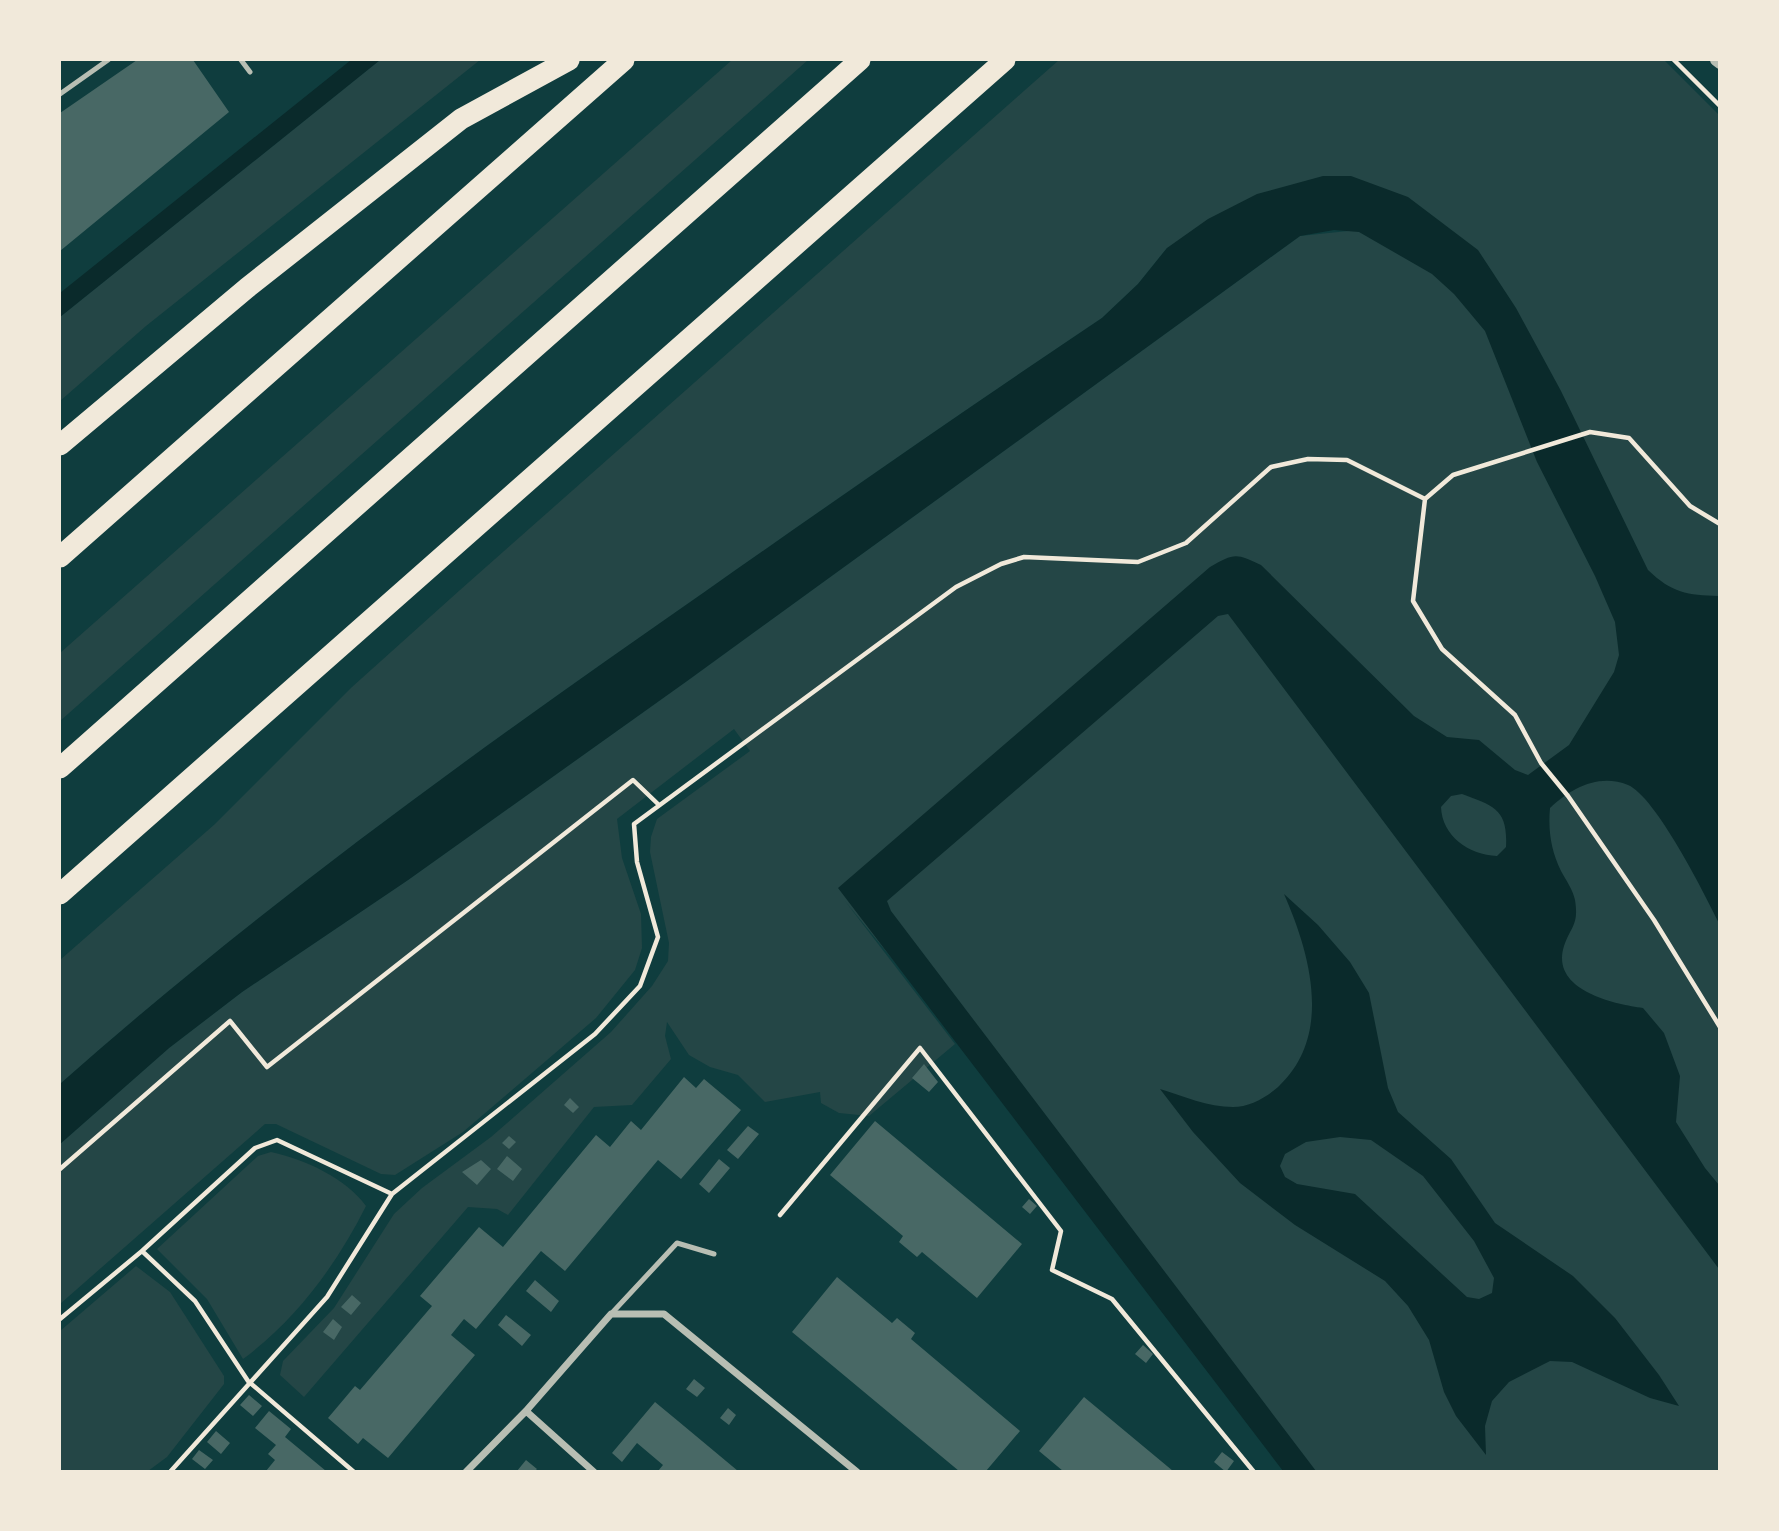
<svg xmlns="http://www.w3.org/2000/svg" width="1779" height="1531" font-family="Mulish,sans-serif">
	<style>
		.green { fill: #244646 }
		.water { fill: #0a2a2b; fill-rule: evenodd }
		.building { fill: #486865 }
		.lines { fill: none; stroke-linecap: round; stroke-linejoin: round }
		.path { stroke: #f1e9da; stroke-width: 4.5 }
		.service { stroke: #b8beb3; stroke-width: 5 }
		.minor { stroke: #b8beb3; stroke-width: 7 }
		.tertiary { stroke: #b8beb3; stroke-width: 12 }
		.motorway { stroke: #f1e9da; stroke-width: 21 }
	</style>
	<rect width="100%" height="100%" fill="#0f3d3e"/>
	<!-- green -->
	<path class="green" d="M380 60H480L146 326 60 401V317Z
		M732 60H808L60 721V653Z
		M1059 60H1664L1719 115V1471H1310L845 901 955 1044 869 1116 839 1113 821 1103 820 1092 765 1102 738 1075 710 1067 689 1055 667 1022 665 1036 671 1059 632 1105 594 1107 508 1215 497 1209 468 1207 304 1397 280 1375 283 1361 334 1308 394 1214 422 1188 491 1137 611 1032 652 986 668 961 669 943 650 852 651 837 657 819 750 751 734 729 617 819 622 858 641 914 642 948 635 970 596 1018 463 1132 395 1175 381 1174 276 1124H265L60 1304V1144L169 1048 242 992 408 880 687 681 1300 236 1348 231 1397 193 1167 248 1138 284 1102 318C969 407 837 499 706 591 483 746 263 904 60 1084V960L215 824 352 687 460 590Z
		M271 1152C304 1159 346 1178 366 1206 337 1264 296 1320 243 1359L207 1299 157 1249 258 1156Z
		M136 1266 170 1292 224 1376V1384L167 1457 148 1471H60V1331Z"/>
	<!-- water -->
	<path class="water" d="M351 60H380L60 317V293Z
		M1323 176H1351L1408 197 1478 250 1516 308 1561 391 1648 570C1672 593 1687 595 1719 596V923C1704 893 1656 797 1628 785 1599 773 1571 788 1550 808 1548 831 1551 850 1561 871 1566 880 1573 890 1575 900 1579 925 1571 926 1564 946 1550 990 1613 1004 1643 1008L1664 1033 1680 1076 1676 1122 1705 1168 1719 1185V1269L1228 614 1218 616 887 901 891 911 1316 1471H1283L838 888 1210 567C1234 553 1236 553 1261 565L1414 716 1447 737 1479 740 1515 770 1528 775 1569 745 1614 672 1619 655 1615 622 1595 576 1537 462 1485 331 1454 294 1432 274 1359 232 1334 230 1300 236 687 681 408 880 242 992 169 1048 60 1144V1084C263 904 483 746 706 591 837 499 969 407 1102 318L1138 284 1167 248 1208 219 1257 194ZM1462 794C1494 806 1508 809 1506 847L1497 856C1469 855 1442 836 1441 807L1451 796Z
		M1284 894 1318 925 1350 962 1369 993 1388 1088 1398 1112 1451 1159 1495 1223 1573 1276 1615 1318 1659 1375 1679 1406 1650 1398 1572 1362 1550 1361 1509 1382 1492 1401 1485 1426 1486 1455 1456 1416 1444 1392 1429 1340 1408 1306 1385 1281 1295 1225 1240 1183 1193 1132 1160 1089C1183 1096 1208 1107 1233 1107 1250 1107 1269 1096 1280 1085 1333 1034 1310 953 1284 894ZM1340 1137 1371 1140 1423 1176 1474 1241 1494 1278 1492 1293 1479 1299 1467 1297 1355 1194 1297 1184 1285 1177 1280 1166 1285 1154 1306 1142Z"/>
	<!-- building -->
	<path class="building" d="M137 60H193L229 112 60 251V113Z
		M924 1064 938 1082 929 1092 912 1078Z
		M684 1077 696 1088 704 1079 741 1110 681 1179 658 1160 565 1271 541 1251 476 1329 464 1319 451 1335 475 1355 388 1458 363 1438 358 1444 328 1418 355 1386 360 1390 432 1306 420 1296 479 1227 503 1247 596 1135 610 1147 631 1121 641 1130Z
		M570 1098 579 1107 573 1113 564 1105Z
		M875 1121 1022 1244 977 1298 922 1252 917 1257 899 1242 903 1236 830 1175Z
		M748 1126 759 1134 738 1159 727 1150Z
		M509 1136 516 1142 509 1149 502 1143Z
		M507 1156 522 1169 513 1181 497 1169Z
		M719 1159 730 1168 709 1193 699 1184Z
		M481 1160 491 1169 477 1185 462 1172Z
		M1029 1199 1037 1206 1030 1214 1022 1207Z
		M837 1277 892 1323 897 1318 915 1333 911 1339 1020 1431 986 1471H959L792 1332Z
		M535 1280 559 1301 551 1312 526 1291Z
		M352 1295 361 1303 351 1315 341 1307Z
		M506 1315 531 1335 522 1346 498 1325Z
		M333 1319 342 1327 334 1340 323 1332Z
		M1143 1345 1153 1354 1146 1363 1135 1354Z
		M694 1379 705 1388 697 1397 686 1389Z
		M249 1395 262 1406 253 1416 240 1405Z
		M1084 1397 1173 1471H1063L1039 1451Z
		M655 1402 678 1421 738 1471H658L663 1465 637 1443 622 1462 612 1453Z
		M728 1408 736 1415 729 1425 720 1418Z
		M269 1411 291 1429 285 1437 326 1471H266L275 1460 268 1454 276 1445 255 1428Z
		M216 1431 230 1443 221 1454 207 1442Z
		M199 1450 213 1460 205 1469 192 1459Z
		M1222 1452 1234 1461 1226 1472 1214 1462Z
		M526 1460 537 1469 535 1471H517Z"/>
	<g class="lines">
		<!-- path -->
		<path class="path" d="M1674 60 1720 106
			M1720 524 1690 506 1629 438 1590 432 1453 475 1425 499 1413 601 1442 649 1515 715 1541 763 1568 796 1654 920 1720 1027
			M60 1169 230 1021 267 1067 633 780 659 805
			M780 1215 920 1048 1061 1231 1052 1270 1112 1299 1254 1472
			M60 1319 142 1251
			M170 1472 327 1297 392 1194 595 1034 640 986 658 937 637 862 634 824 956 587 1001 564 1024 557 1138 562 1186 543 1271 467 1308 459 1347 460 1425 499
			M354 1472 248 1381 195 1301 142 1251 255 1148 277 1140 392 1194"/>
		<!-- service -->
		<path class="service" d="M241 60 250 72
			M60 94 108 60
			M611 1314 677 1243 714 1254"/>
		<!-- minor -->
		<path class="minor" d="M526 1411 594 1472
			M466 1472 526 1411 611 1314H664L857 1472"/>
		<!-- tertiary -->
		<path class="tertiary" d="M1716 60 1720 63"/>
		<!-- motorway -->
		<path class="motorway" d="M60 445 247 288 461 119 569 60
			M60 557 624 60
			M60 768 860 60
			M60 894 1005 60"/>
	</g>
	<!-- border -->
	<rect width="1779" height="1531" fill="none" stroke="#f1e9da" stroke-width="122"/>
</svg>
